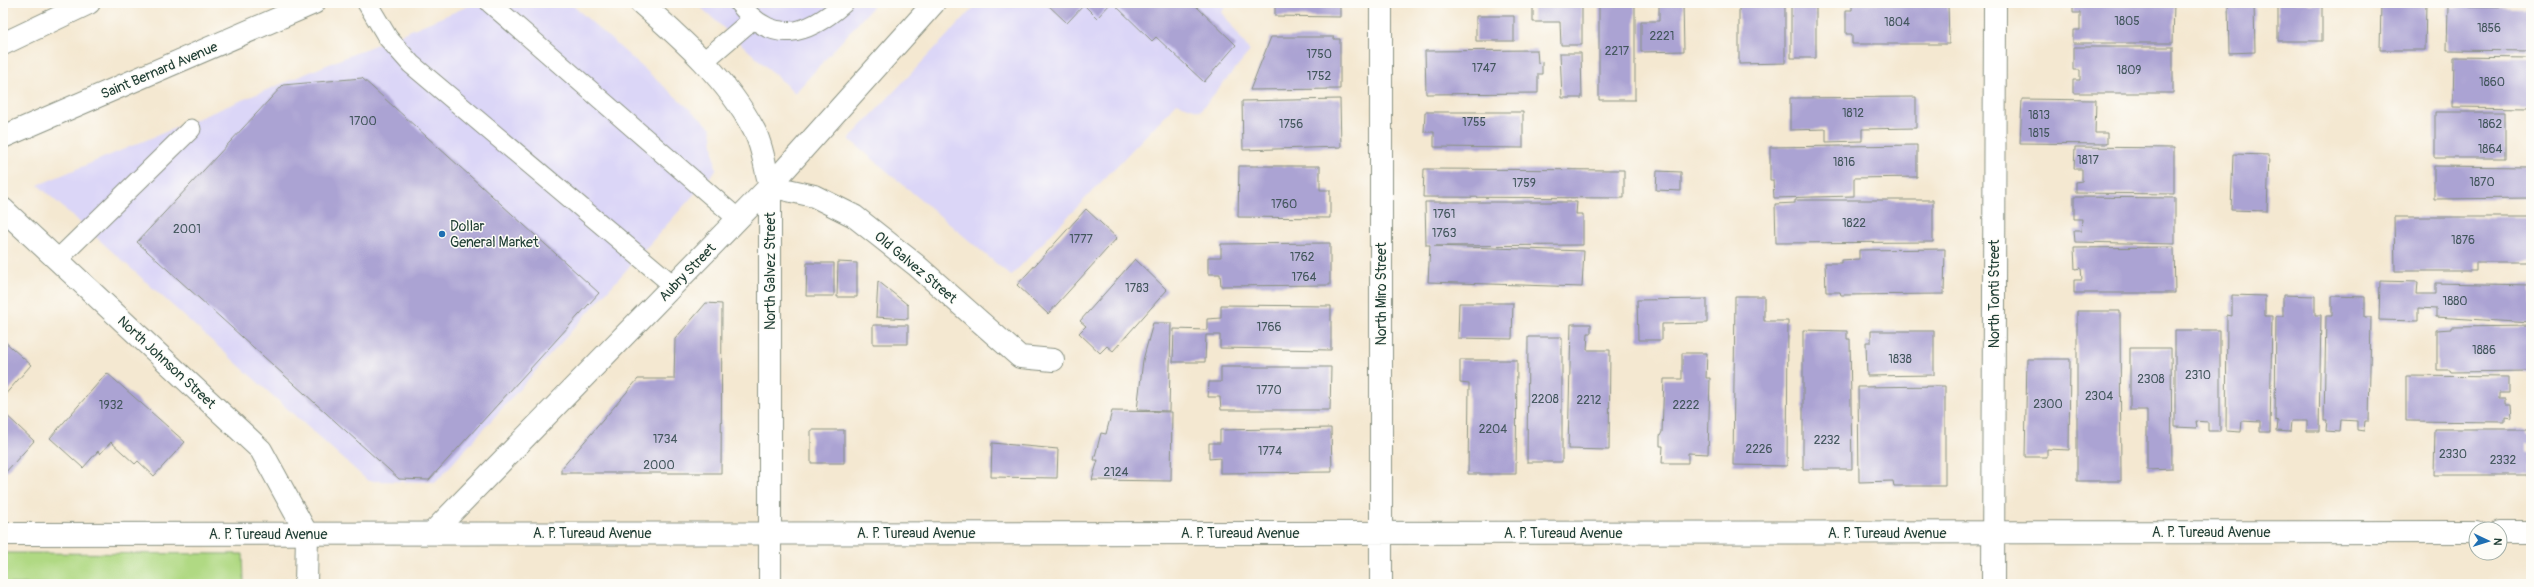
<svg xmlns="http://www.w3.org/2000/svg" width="2534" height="587" font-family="Pangolin,sans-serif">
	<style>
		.built { fill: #dbd6f7 }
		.green { fill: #b0d983; stroke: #688b5c }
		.building { fill: #aba3d3 }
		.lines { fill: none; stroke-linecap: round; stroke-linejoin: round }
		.service-casing { stroke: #8a9282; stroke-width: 21 }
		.minor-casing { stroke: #8a9282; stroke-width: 24 }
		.tertiary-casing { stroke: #8a9282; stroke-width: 24 }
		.service { stroke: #fff; stroke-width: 19 }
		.minor { stroke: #fff; stroke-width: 22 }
		.tertiary { stroke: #fff; stroke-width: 22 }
		.poi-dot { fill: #1f6fb2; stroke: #fdfcf7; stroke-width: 1.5 }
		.labels { text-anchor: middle; stroke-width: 3; stroke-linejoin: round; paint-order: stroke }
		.number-label { font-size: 12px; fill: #42565c }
		.street-label { font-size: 14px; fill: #1f3d34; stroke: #fdfcf7 }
		.poi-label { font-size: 14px; fill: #1f3d34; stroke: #fdfcf7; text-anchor: start }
	</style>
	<rect width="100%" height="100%" fill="#fdfcf7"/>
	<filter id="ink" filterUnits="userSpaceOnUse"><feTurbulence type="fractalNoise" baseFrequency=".025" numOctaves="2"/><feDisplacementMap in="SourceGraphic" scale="8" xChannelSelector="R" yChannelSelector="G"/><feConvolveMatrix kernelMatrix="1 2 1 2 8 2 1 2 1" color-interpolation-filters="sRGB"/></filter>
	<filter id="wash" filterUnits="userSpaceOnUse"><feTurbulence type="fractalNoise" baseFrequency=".012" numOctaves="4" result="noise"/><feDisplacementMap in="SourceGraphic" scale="16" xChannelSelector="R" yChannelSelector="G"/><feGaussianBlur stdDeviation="0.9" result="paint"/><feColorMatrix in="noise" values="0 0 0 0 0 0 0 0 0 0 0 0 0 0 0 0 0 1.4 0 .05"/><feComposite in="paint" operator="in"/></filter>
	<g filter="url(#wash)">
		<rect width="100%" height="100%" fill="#f4e8d1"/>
		<!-- built -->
		<path class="built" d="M476 3H570L711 128 716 170 436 482 368 481 38 185Z
			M696 3H876L795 93Z
			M978 3H1227L1222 12 1250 51 1200 111 1177 103 1011 276 849 139Z"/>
		<!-- green -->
		<path class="green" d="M3 553 243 554 244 584H3Z"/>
		<g id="blocks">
			<!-- building -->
			<path class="building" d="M1046 3H1111L1097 18 1084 5 1067 23Z
				M1113 3H1193L1236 45 1204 82 1156 37 1152 41Z
				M1275 3H1340V17L1275 16Z
				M1533 3H1582V45H1561L1560 22H1533Z
				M1599 3H1635V100H1599Z
				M1659 3H1683L1684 51 1641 52V21H1659Z
				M1739 3H1785V63L1739 64Z
				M1791 3H1816V58H1791Z
				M1852 3H1948L1949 44H1852V34H1846V10H1852Z
				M2073 3H2174L2173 43H2073V30H2080V13H2073Z
				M2228 3H2254L2255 52 2229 53Z
				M2278 3H2322V41H2278Z
				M2381 3H2426L2425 50H2380Z
				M2448 6 2531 7V51L2447 50Z
				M1476 16H1514V41H1476Z
				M1271 37H1334V39H1340V89L1250 90Z
				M2073 47H2173V93H2073V80H2080V70H2073Z
				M1537 50 1538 63 1542 62V74H1538V93L1426 94 1425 51Z
				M1560 53H1581L1582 98H1562Z
				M2454 57 2531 58V108L2453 107Z
				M362 78 599 293 429 480 399 479 137 242 283 85Z
				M1916 97V128L1862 129V141L1826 142V129L1790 130V98Z
				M1340 99 1341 147 1243 150 1242 101Z
				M2022 99 2096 100 2095 133H2107V144L2020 143Z
				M1425 112H1523V148L1434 147V132H1424Z
				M2435 112H2505V158H2435Z
				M1917 145V177L1854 178V196L1774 198 1773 180H1770V147Z
				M2075 147 2174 148V194L2076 193V182L2082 181V169H2074Z
				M2233 154 2269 155 2267 211 2231 210Z
				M1239 166H1320V190H1330V218L1238 217Z
				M2434 166 2531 167V198L2434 199Z
				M1424 169 1624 170V198L1423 197Z
				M1657 171 1681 172V191L1656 190Z
				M2074 197 2175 198V244L2075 242 2074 231H2081L2082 219H2074Z
				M1795 200H1933V242L1776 243 1775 204 1795 203Z
				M1425 202H1577L1576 214H1583V245L1434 246 1584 251 1582 287 1428 282 1430 245H1426Z
				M1086 209 1117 238 1048 314 1017 285Z
				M2394 217H2531V262H2476V271H2395Z
				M1330 243V285L1221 286 1220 274H1208V257H1221V244Z
				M2174 247 2175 293H2074V280H2082L2081 268 2075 269 2074 248Z
				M1945 249 1944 294 1841 295 1840 292H1826L1825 263H1841V260L1859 259V250Z
				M1135 259 1167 290 1113 351 1107 346 1100 353 1079 333 1086 326 1080 321Z
				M838 262 857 263V297H837Z
				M807 263H834V296H806Z
				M878 281 908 305V319L876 317Z
				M2380 281 2418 282 2417 294H2436V283L2531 285V323L2436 317V309L2418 308V321L2379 320Z
				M2232 295 2265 296V316H2272L2270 432H2260V422L2242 421 2241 432 2226 431 2227 315 2232 316Z
				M2283 295 2315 296V315H2321L2319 431H2307V421H2291L2290 432 2277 431 2278 421 2275 420 2276 316H2283Z
				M1735 296H1764V321H1788L1787 466 1733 465Z
				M2332 296 2365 297V317H2371L2369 421H2365L2364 431 2357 430V421L2341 420 2340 432 2326 431 2327 420H2324L2326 316H2332Z
				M1707 299V323L1662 324V340H1638L1637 300Z
				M706 303 722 304 721 473H561V469L638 379H674L675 339Z
				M1459 303H1513L1512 339 1458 338Z
				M1221 305 1331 306V350L1220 348V335H1206L1205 362H1173L1174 329 1207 330V319L1221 318Z
				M2077 311H2120L2121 481H2077Z
				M1153 323H1171L1169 411 1137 410 1143 360Z
				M1571 324H1591V333H1588L1587 350H1610L1609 450 1568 449Z
				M873 325H908V344H873Z
				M2531 326V371L2451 372 2450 370H2437V330L2451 329V327Z
				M1803 330 1847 331V339H1850L1852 469H1803Z
				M2175 330H2220V431H2208V422L2196 421 2197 428 2175 427Z
				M1871 331H1934V375L1867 376 1866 342H1871Z
				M1528 337H1562V462H1527Z
				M3 340 31 365 3 397Z
				M2130 348H2171L2172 469 2147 470V410H2130Z
				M1682 353H1707L1706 378H1710L1708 454 1688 453V463H1662L1663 446H1660V436L1662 432 1664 379H1682Z
				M2027 359H2070L2069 450 2047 449V457H2025Z
				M1460 360H1517L1516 474H1468L1469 384 1460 383Z
				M1221 367H1331L1330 410H1221L1220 397H1208L1209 382H1221Z
				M107 373 185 442 154 476 138 461 135 464 111 442 100 454 98 451 83 468 50 438Z
				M2406 376 2509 377V392H2499V398H2505V404H2510L2511 418 2505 417V422L2406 421Z
				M1945 386V486H1894L1893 481 1859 482 1858 387Z
				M1112 411 1172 412 1171 481 1092 480 1098 460H1094L1101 433 1106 434Z
				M3 412 34 441 3 475Z
				M1331 428 1332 472 1220 473V458L1209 459V443H1220V430Z
				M2435 429H2528V433H2531V443H2527V452H2531V475H2434Z
				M811 430H844V463H811Z
				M992 443 1058 449 1057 478 991 477Z"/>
		</g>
	</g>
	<g filter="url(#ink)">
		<use href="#blocks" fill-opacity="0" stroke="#8a9282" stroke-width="1"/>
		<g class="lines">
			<defs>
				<path id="service" d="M367 3 388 38 411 64 673 285
					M490 3 738 219
					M739 3C772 46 807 36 844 3
					M704 61 753 19
					M57 260 191 129"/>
				<path id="minor" d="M770 186 814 196 854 216 916 265 1020 357 1053 360
					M3 209 261 450 307 534 306 584
					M432 533 770 186 934 3
					M1993 584 1995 3"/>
				<path id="tertiary" d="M641 3C683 40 728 80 754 130 763 146 765 169 770 186V584
					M3 44 89 3
					M3 137 314 3
					M2500 532H2531
					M3 534 2476 532
					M1381 584V3"/>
			</defs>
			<!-- service casing -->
			<use href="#service" class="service-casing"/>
			<!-- minor casing -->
			<use href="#minor" class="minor-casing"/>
			<!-- tertiary casing -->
			<use href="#tertiary" class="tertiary-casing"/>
			<!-- service -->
			<use href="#service" class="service"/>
			<!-- minor -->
			<use href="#minor" class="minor"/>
			<!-- tertiary -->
			<use href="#tertiary" class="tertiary"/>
		</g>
	</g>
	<!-- markers -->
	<circle class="poi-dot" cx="442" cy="234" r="4"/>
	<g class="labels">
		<!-- number labels -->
		<g class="number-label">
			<text x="2127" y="25">1805</text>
			<text x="1897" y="26">1804</text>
			<text x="2489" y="32">1856</text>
			<text x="1662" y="40">2221</text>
			<text x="1617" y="55">2217</text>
			<text x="1319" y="58">1750</text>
			<text x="1484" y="72">1747</text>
			<text x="2129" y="74">1809</text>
			<text x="1319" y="80">1752</text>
			<text x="2492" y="86">1860</text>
			<text x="1853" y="117">1812</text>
			<text x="2039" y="119">1813</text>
			<text x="363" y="125">1700</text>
			<text x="1474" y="126">1755</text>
			<text x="1291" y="128">1756</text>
			<text x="2490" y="128">1862</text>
			<text x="2039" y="137">1815</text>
			<text x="2490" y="153">1864</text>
			<text x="2088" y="164">1817</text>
			<text x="1844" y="166">1816</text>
			<text x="2482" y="186">1870</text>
			<text x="1524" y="187">1759</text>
			<text x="1284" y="208">1760</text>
			<text x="1444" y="218">1761</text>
			<text x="1854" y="227">1822</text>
			<text x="187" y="233">2001</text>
			<text x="1444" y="237">1763</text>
			<text x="1081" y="243">1777</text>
			<text x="2463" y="244">1876</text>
			<text x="1302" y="261">1762</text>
			<text x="1304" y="281">1764</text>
			<text x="1137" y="292">1783</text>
			<text x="2455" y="305">1880</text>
			<text x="1269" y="331">1766</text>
			<text x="2484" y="354">1886</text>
			<text x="1900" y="363">1838</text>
			<text x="2198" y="379">2310</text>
			<text x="2151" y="383">2308</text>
			<text x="1269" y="394">1770</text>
			<text x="2099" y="400">2304</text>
			<text x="1545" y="403">2208</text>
			<text x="1589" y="404">2212</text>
			<text x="2048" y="408">2300</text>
			<text x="111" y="409">1932</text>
			<text x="1686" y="409">2222</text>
			<text x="1493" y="433">2204</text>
			<text x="665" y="443">1734</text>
			<text x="1827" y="444">2232</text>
			<text x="1759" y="453">2226</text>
			<text x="1270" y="455">1774</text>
			<text x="2453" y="458">2330</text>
			<text x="2503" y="464">2332</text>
			<text x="659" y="469">2000</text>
			<text x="1116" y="476">2124</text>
		</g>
		<!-- street labels -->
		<g class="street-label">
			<text transform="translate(159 70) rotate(-23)" y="5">Saint Bernard Avenue</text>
			<text transform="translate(916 267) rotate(40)" y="5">Old Galvez Street</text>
			<text transform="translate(770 271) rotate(-90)" y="5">North Galvez Street</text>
			<text transform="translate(687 272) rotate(-46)" y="5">Aubry Street</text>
			<text transform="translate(1381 294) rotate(-90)" y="5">North Miro Street</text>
			<text transform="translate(1994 294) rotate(-90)" y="5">North Tonti Street</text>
			<text transform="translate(167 362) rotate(43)" y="5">North Johnson Street</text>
			<text x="2211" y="537">A. P. Tureaud Avenue</text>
			<text x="592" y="538">A. P. Tureaud Avenue</text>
			<text x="916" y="538">A. P. Tureaud Avenue</text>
			<text x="1240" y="538">A. P. Tureaud Avenue</text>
			<text x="1563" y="538">A. P. Tureaud Avenue</text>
			<text x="1887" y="538">A. P. Tureaud Avenue</text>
			<text x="268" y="539">A. P. Tureaud Avenue</text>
		</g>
		<!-- poi labels -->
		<g class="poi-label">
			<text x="450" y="231">Dollar<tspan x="450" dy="16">General Market</tspan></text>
		</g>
	</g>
	<!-- margin -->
	<rect width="2534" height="587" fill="none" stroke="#fdfcf7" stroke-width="16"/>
	<!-- north arrow -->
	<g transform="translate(2488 541) rotate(94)"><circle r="19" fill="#fdfcf7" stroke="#a4b0a9"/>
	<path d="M0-3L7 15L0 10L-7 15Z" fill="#1f6fb2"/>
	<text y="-6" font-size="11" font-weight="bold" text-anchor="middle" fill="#1f3d34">N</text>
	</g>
</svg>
